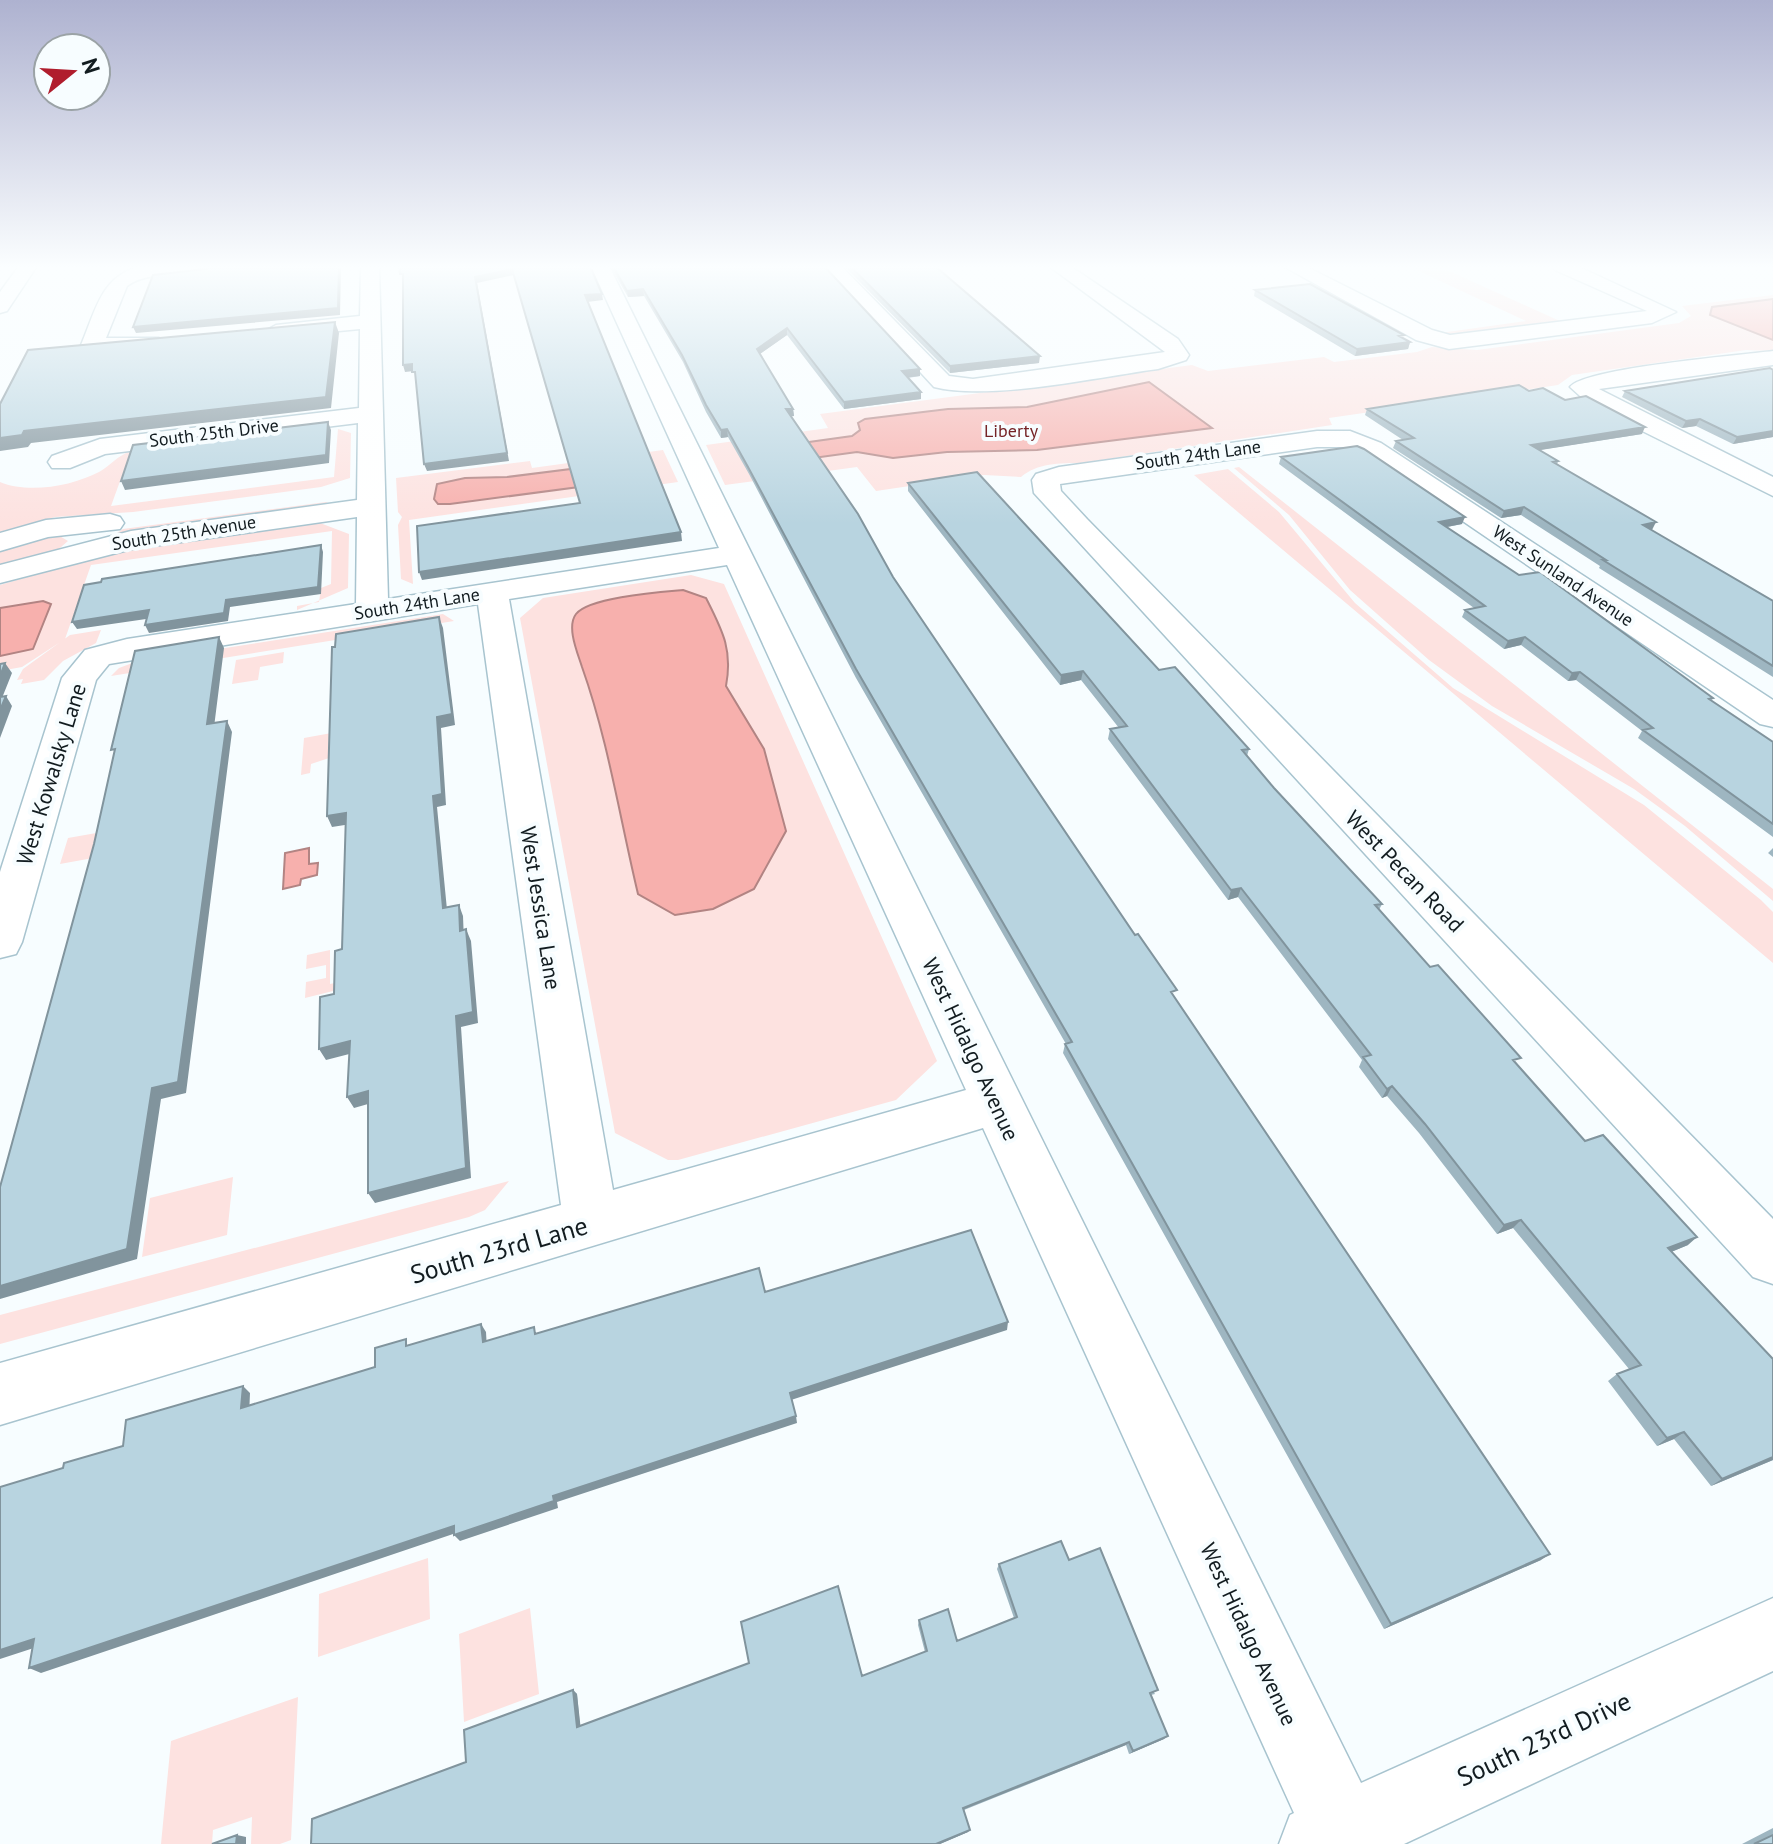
<svg xmlns="http://www.w3.org/2000/svg" width="1773" height="1844" font-family="'PT Sans',sans-serif">
	<style>
		.green { fill: #fde2e0 }
		.water { fill: #f7b0ad; stroke: #b28483; stroke-width: 2 }
		.lines { fill: none; stroke-linecap: round; stroke-linejoin: round }
		.minor-casing { stroke: #a8c4cf; stroke-width: 3 }
		.major-casing { stroke: #a8c4cf; stroke-width: 3 }
		.minor { fill: #fff; fill-rule: evenodd }
		.major { fill: #fff; fill-rule: evenodd }
		.wall { fill: #9eb6c1 }
		.shaded-wall { fill: #81949d }
		.building { fill: #b8d4e0; stroke: #81949d; stroke-width: 2 }
		.labels { text-anchor: middle; stroke-width: 8; stroke-linejoin: round; paint-order: stroke }
		.far-park-label { font-size: 18px; fill: #752427; stroke: #f7fdff }
		.far-street-label { font-size: 18px; fill: #121c20; stroke: #f7fdff }
		.street-label { font-size: 22px; fill: #121c20; stroke: #f7fdff }
		.near-street-label { font-size: 26px; fill: #121c20; stroke: #f7fdff }
	</style>
	<rect width="100%" height="100%" fill="#f7fdff"/>
	<!-- green -->
	<path class="green" d="M1408 266H1438L1562 322 1460 335 1440 333 1526 321Z
		M1773 295V351L1746 350 1572 375 1558 385 1329 418 1332 425 1081 463C1060 463 1037 463 1021 477L984 475 876 491 857 467 725 485 706 445 828 428 820 414 1192 365 1208 371 1324 357 1334 362 1417 352 1432 347 1477 350 1679 323 1691 316 1682 306Z
		M338 429 351 433 350 478 321 487 133 512 55 517 0 532V482C29 494 72 486 99 472 110 466 118 455 131 451L111 506 334 477Z
		M663 450 678 482 409 520 413 584 401 579 398 525 402 517 398 512 396 478 530 461 532 468Z
		M1239 467 1773 889V901L1685 826 1634 789 1492 706 1429 660 1350 590 1289 515 1234 468Z
		M1228 469 1279 512 1355 603 1453 688 1644 805 1761 900 1773 912V963L1194 475Z
		M326 502 330 504 117 533 123 529Z
		M320 523 349 534 348 588 297 610V606L319 602 321 588 331 584 332 531 91 565 65 639 22 667 0 671V585L109 553Z
		M58 535 68 541 54 553 0 566V550Z
		M691 575 724 584 937 1061 896 1100 678 1160H668L615 1133 520 618 543 598Z
		M443 614 454 621 111 676 119 668 135 662Z
		M101 630 96 643 63 661 44 680 21 684 23 679 17 680 23 669 70 635Z
		M284 652 283 663 260 667 258 680 232 684 236 660Z
		M337 732 332 757 311 764 310 773 301 775 304 738Z
		M119 829 93 858 60 864 68 838Z
		M330 950V984L349 980V987L305 998 306 982 326 978V965L306 969 307 955Z
		M233 1177 227 1235 142 1257 150 1198Z
		M509 1181 485 1210 469 1217 0 1344V1315Z
		M428 1558 430 1619 318 1657 319 1594Z
		M530 1608 539 1694 464 1722 459 1634Z
		M298 1697 291 1840 280 1844H251L252 1817 213 1830 212 1844H161L171 1741Z"/>
	<!-- water -->
	<path class="water" d="M1773 299V340L1710 315 1712 307Z
		M1149 382 1212 428 1037 450 947 452 893 458 857 452 755 466 759 449 852 436 860 430 858 423 865 419 948 409 1027 407Z
		M634 461 640 479 450 504H438L434 499 437 484 465 478 507 477Z
		M683 590 706 598C722 630 733 649 726 686L764 749 786 831 754 889 713 909 675 915 638 894C620 819 608 740 582 667 578 654 566 627 576 614 589 597 661 592 683 590Z
		M43 601 51 604 33 649 0 656V608Z
		M309 848V864L318 863 317 875 301 879 300 885 283 889 285 853Z"/>
	<g class="lines">
		<defs>
			<path id="minor" d="M142 266H217C200 283 153 266 127 286L106 338H159L162 343 159 348 84 350 81 345C96 310 101 275 142 266Z
				M361 266H379L388 599 719 548 591 266H609L1361 1783 1773 1598V1671L1404 1844H1279L1290 1815 1294 1813 983 1128 0 1425V1363L561 1205 478 604 109 664 96 680 22 942 16 954 0 958V872L62 678 85 650 127 639 356 604 357 517 132 549 0 583V565L131 531 357 500 358 423 105 454 70 468H52L48 462 52 456 100 439 359 408 360 329 276 337 265 331 276 325 360 316ZM727 565 966 1090 613 1190 509 599Z
				M822 266H841L949 376 973 379 1165 352 1049 266H1070L1178 339 1189 355 1186 360 1158 369C1097 377 991 401 934 387Z
				M1283 266H1305L1432 330 1450 335 1647 311 1555 270 1553 266H1577L1676 312 1652 323 1449 349 1416 340Z
				M1773 351V365L1599 389 1773 477V496L1590 405 1570 387C1584 368 1741 355 1773 351Z
				M1317 431H1350L1381 443 1773 700V727L1760 724 1363 453 1346 447H1317L1060 484 1061 491 1087 519 1773 1219V1284L1753 1277 1034 493 1032 480 1036 474 1059 467Z
				M110 514 120 517 124 523 120 529 48 537 0 551V533L46 520Z"/>
			<path id="major" d="M19 266H37L7 311 0 313V292Z"/>
		</defs>
		<!-- minor casing -->
		<use href="#minor" class="minor-casing"/>
		<!-- major casing -->
		<use href="#major" class="major-casing"/>
		<!-- minor -->
		<use href="#minor" class="minor"/>
		<!-- major -->
		<use href="#major" class="major"/>
	</g>
	<!-- wall -->
	<path class="wall" d="M610 266H824L920 376 908 378 921 399 844 409 787 335 760 354 793 409 794 416H791L893 577 1175 998 1541 1560 1384 1629 1063 1053 1065 1044H1066L856 678 749 474 728 437 721 438 706 412 683 362 644 296 628 297Z
		M844 266H935L1039 363 950 373Z
		M1255 290 1403 339 1410 342 1408 349 1355 356 1254 296Z
		M1773 370V437L1733 444 1696 426 1682 428 1622 397 1625 391Z
		M1529 391 1565 400 1642 434 1539 450 1558 461 1557 465 1652 530H1651L1773 601V677L1599 568 1600 566 1521 515 1501 518 1393 448 1396 441 1403 440 1365 415 1367 409Z
		M1281 457 1462 524 1447 527 1519 575 1713 698 1711 701 1773 742V837L1638 738 1642 731 1576 680 1568 681 1521 645 1504 649 1462 617 1465 610 1474 608 1279 464Z
		M908 483 1159 670 1249 749 1247 756 1274 788 1382 904 1379 910 1585 1141 1688 1245 1671 1252 1773 1460 1711 1486 1674 1439 1657 1446 1608 1381 1617 1374 1629 1369 1513 1228 1497 1234 1419 1133 1387 1096 1382 1098 1359 1067 1362 1060 1238 897 1228 900 1108 739 1110 729 1119 728 1081 680 1060 685 908 491Z
		M1773 848V857L1768 853Z
		M1069 1560 1155 1694 1151 1695 1164 1739 1129 1754 1126 1745 964 1810 968 1832 940 1844H310L466 1762 573 1690 577 1694 580 1726 862 1676 925 1652 918 1625 919 1620 957 1641 1014 1618 997 1569 999 1564Z
		M1773 1828V1844H1742Z"/>
	<!-- shaded-wall -->
	<path class="shaded-wall" d="M339 266H359L358 267 341 268 340 315 136 333 133 327Z
		M512 269 514 275 477 283 509 461 427 471 424 464 475 277Z
		M643 289 644 296 628 297 627 291Z
		M602 294 603 300 587 302 585 295Z
		M335 322 339 333 331 408 31 443 28 447 0 451V438L24 431Z
		M787 328V335L757 356V349Z
		M1410 342 1408 349 1355 356 1357 349Z
		M1040 356 1039 363 950 373V366Z
		M412 364 414 371 405 372 403 365Z
		M920 369V376L902 378V371Z
		M921 392V399L844 409V402Z
		M786 409H793L794 416 787 417Z
		M1700 419 1696 426 1682 428 1686 421Z
		M328 422 331 430 329 463 125 490 121 481Z
		M1645 427 1642 434 1528 452 1531 445Z
		M727 429 728 437 721 438V430Z
		M1773 431V437L1733 444 1737 437Z
		M1524 507 1521 515 1501 518 1504 511Z
		M1465 517 1462 524 1436 529 1439 522Z
		M1656 522 1652 530 1639 532 1643 525Z
		M681 532 682 541 422 580 419 572Z
		M321 545 323 552 321 594 230 607 228 621 149 633 145 625 226 600Z
		M149 610 153 618 77 629 72 622Z
		M439 617 443 628 455 725 441 728 446 805 437 807 448 920 443 908 433 796 437 717Z
		M219 637 224 648 213 735 207 724Z
		M1525 637 1521 645 1504 649 1508 641Z
		M5 663 12 673 0 703V676Z
		M1083 671 1081 680 1060 685 1061 675Z
		M1580 672 1576 680 1568 681 1572 673Z
		M6 696 12 706 0 738V710Z
		M227 721 232 732 186 1093 161 1099 137 1259 0 1299V1286L152 1088Z
		M346 813 351 824 332 827 327 816Z
		M1241 888 1238 897 1228 900 1231 890Z
		M459 905 463 916 464 942 460 931Z
		M466 929 471 941 478 1023 461 1027 471 1178 375 1203 368 1193 456 1016Z
		M350 1041 357 1052 326 1060 319 1049Z
		M1392 1086 1387 1096 1382 1098 1387 1089Z
		M368 1091 375 1102 354 1108 347 1097Z
		M1521 1220 1513 1228 1497 1234 1504 1225Z
		M1697 1237 1688 1245 1659 1257 1668 1248Z
		M1008 1322 1007 1330 791 1400 790 1393Z
		M481 1324 486 1332 487 1350 483 1342Z
		M243 1386 250 1393 249 1416 241 1408Z
		M796 1416 797 1423 557 1502 558 1508 460 1541 454 1535 553 1496Z
		M1684 1432 1674 1439 1657 1446 1667 1438Z
		M1773 1457V1460L1711 1486 1722 1479Z
		M454 1526 459 1532 41 1673 29 1668Z
		M1550 1554 1541 1560 1384 1629 1391 1624Z
		M34 1639 46 1644 0 1659V1650Z
		M573 1690 577 1694 581 1731 577 1727Z
		M1168 1736 1164 1739 1129 1754 1133 1751Z
		M1129 1742 1126 1745 962 1810 963 1808Z
		M970 1830 968 1832 940 1844H936Z
		M237 1835 246 1837V1844H236Z"/>
	<!-- building -->
	<path class="building" d="M210 266H339L338 308 133 327 153 275 206 269Z
		M399 266H590L602 294 585 295 681 532 419 572 417 526 580 503 512 269 475 277 507 453 424 464 415 372H412V364L403 365V274H400Z
		M613 266H824L920 369 902 371 921 392 844 402 787 328 757 349 793 409H786L858 514 893 577 1135 935 1138 934 1177 990 1171 992 1550 1554 1391 1624 1065 1044 1072 1042 856 669 748 467 727 429 721 430 706 405 682 355 643 289 627 291Z
		M850 266H935L1040 356 950 366Z
		M1310 284 1404 335 1399 336 1410 342 1357 349 1255 290Z
		M335 322 326 397 24 431 22 435 0 438V404L28 350Z
		M1770 368 1773 370V431L1737 437 1700 419 1686 421 1625 391Z
		M1519 385 1529 391 1543 388 1565 400 1586 396 1645 427 1531 445 1558 461 1553 462 1656 522 1643 525 1773 601V666L1603 560H1606L1524 507 1504 511 1396 441 1414 438 1367 409Z
		M328 422 326 455 121 481 133 445Z
		M1357 446 1364 449 1465 517 1439 522 1519 575 1540 572 1713 698 1709 699 1773 742V824L1643 730 1653 728 1580 672 1572 673 1525 637 1508 641 1465 610 1485 606 1281 457Z
		M977 472 1159 670 1175 667 1249 749 1242 750 1274 788 1382 904 1375 905 1430 967 1438 965 1521 1058 1513 1060 1585 1141 1603 1135 1697 1237 1668 1248 1773 1359V1457L1722 1479 1684 1432 1667 1438 1617 1374 1641 1365 1521 1220 1504 1225 1425 1124 1392 1086 1387 1089 1363 1057 1371 1055 1241 888 1231 890 1110 729 1127 726 1083 671 1061 675 908 483Z
		M321 545 318 587 226 600 224 613 145 625 149 610 72 622 84 585 101 582 102 579Z
		M439 617 452 714 437 717 442 794 433 796 443 908 459 905 460 931 466 929 473 1012 456 1016 466 1168 368 1193V1091L347 1097 350 1041 319 1049 320 997 334 994 335 951 342 949 346 813 327 816 332 647H335L336 634Z
		M219 637 207 724 227 721 178 1082 152 1088 127 1249 0 1286V1187L94 844 115 749 111 750 135 651Z
		M5 663 0 676V664Z
		M6 696 0 710V697Z
		M971 1230 1008 1322 790 1393 796 1416 553 1496 554 1501 454 1535V1526L29 1668 34 1639 0 1650V1487L63 1468 64 1463 123 1446 126 1420 243 1386 241 1408 375 1367V1348L406 1339V1346L481 1324 483 1342 534 1327 535 1334 759 1268 765 1292Z
		M1061 1541 1069 1560 1100 1548 1158 1690 1150 1693 1168 1736 1133 1751 1129 1742 963 1808 970 1830 936 1844H310H311L312 1819 466 1762 464 1730 573 1690 577 1727 749 1663 741 1622 838 1586 862 1676 927 1651 919 1620 948 1609 957 1641 1017 1617 999 1564Z
		M237 1835 236 1844H212Z
		M1773 1835V1844H1754Z"/>
	<!-- sky -->
	<linearGradient id="sky" x2="0" y2="1"><stop stop-color="#aeb2d0"/><stop offset="0.51" stop-color="#fbfeff"/><stop offset="1" stop-color="#fbfeff" stop-opacity="0"/></linearGradient>
	<rect width="1773" height="524" fill="url(#sky)"/>
	<g class="labels">
		<!-- far-park labels -->
		<g class="far-park-label">
			<text x="1011" y="437">Liberty</text>
		</g>
		<!-- far-street labels -->
		<g class="far-street-label">
			<text transform="translate(214 433) rotate(-7)" y="6">South 25th Drive</text>
			<text transform="translate(1198 455) rotate(-8)" y="6">South 24th Lane</text>
			<text transform="translate(184 533) rotate(-9)" y="6">South 25th Avenue</text>
			<text transform="translate(1563 576) rotate(34)" y="6">West Sunland Avenue</text>
			<text transform="translate(417 604) rotate(-9)" y="6">South 24th Lane</text>
		</g>
		<!-- street labels -->
		<g class="street-label">
			<text transform="translate(51 774) rotate(-73)" y="8">West Kowalsky Lane</text>
			<text transform="translate(1405 871) rotate(46)" y="8">West Pecan Road</text>
			<text transform="translate(541 908) rotate(81)" y="8">West Jessica Lane</text>
			<text transform="translate(971 1049) rotate(65)" y="8">West Hidalgo Avenue</text>
			<text transform="translate(1249 1634) rotate(65)" y="8">West Hidalgo Avenue</text>
		</g>
		<!-- near-street labels -->
		<g class="near-street-label">
			<text transform="translate(499 1250) rotate(-16)" y="9">South 23rd Lane</text>
			<text transform="translate(1544 1739) rotate(-25)" y="9">South 23rd Drive</text>
		</g>
	</g>
	<!-- north arrow -->
	<g transform="translate(72 72) rotate(72)"><circle r="38" fill="#f7fdff" stroke="#9ba3a6" stroke-width="2"/>
	<path d="M0-6L14 30L0 20L-14 30Z" fill="#b01d2d"/>
	<text y="-12" font-size="22" font-weight="bold" text-anchor="middle" fill="#121c20">N</text>
	</g>
</svg>
